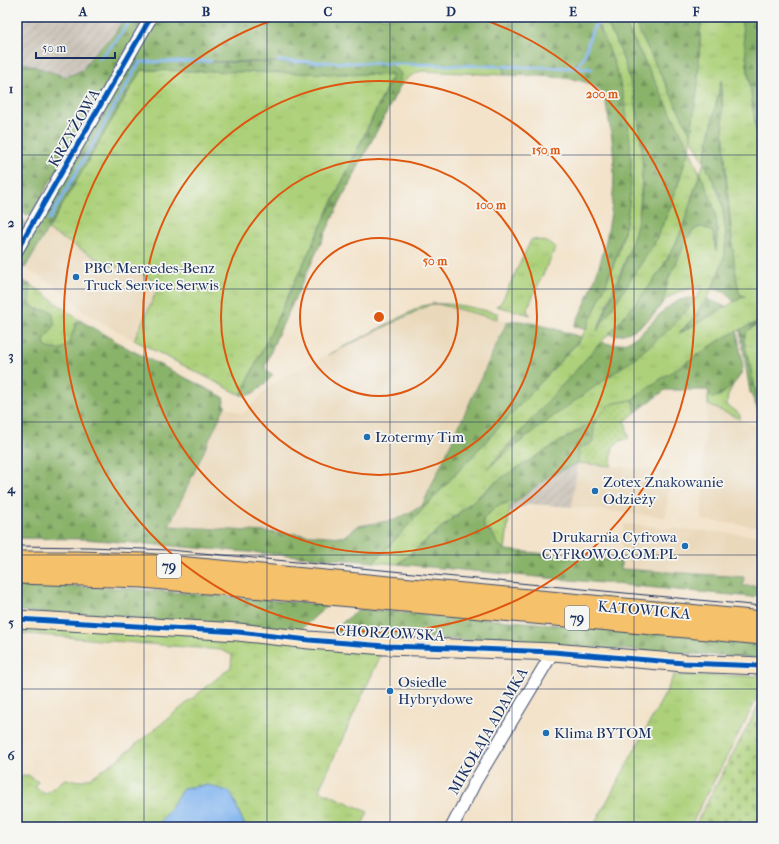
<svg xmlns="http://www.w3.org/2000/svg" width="779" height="844" font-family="'IM FELL French Canon',serif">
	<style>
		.built { fill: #ead8ba }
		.industrial { fill: url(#industrial-furrows) }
		.grass { fill: url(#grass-tufts); stroke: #64806c; fill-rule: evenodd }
		.forest { fill: url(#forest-firs); stroke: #527164; fill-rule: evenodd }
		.cemetery { fill: url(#cemetery-stones); stroke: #64806c }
		.park { fill: url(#park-dots); stroke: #64806c }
		.water { fill: #83b6f0; stroke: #4f72a7 }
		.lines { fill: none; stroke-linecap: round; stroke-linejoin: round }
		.stream { stroke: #83b6f0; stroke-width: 3 }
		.street-casing { stroke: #3b4a6e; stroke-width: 14 }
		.secondary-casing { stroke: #3b4a6e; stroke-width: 19 }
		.primary-casing { stroke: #3b4a6e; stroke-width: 21 }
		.street { stroke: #fff; stroke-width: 12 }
		.secondary { stroke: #fbe6c4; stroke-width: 17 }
		.primary { stroke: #f5c16b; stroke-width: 19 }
		.tram { stroke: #1b2f5e; stroke-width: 1 }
		.cycleway-casing { stroke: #f6f6f2; stroke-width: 8 }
		.cycleway { stroke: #0057b8; stroke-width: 5 }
		.grid { fill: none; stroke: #1b2f5e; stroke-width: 1; stroke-opacity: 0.55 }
		.ring { fill: none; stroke: #de5710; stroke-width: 2 }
		.poi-dot { fill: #1f6fb2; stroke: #f6f6f2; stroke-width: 1.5 }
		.labels { text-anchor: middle; stroke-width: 3.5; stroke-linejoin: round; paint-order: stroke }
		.shield { fill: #f6f6f2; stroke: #5d6b8a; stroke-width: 1 }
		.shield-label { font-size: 14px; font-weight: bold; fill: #1b2f5e }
		.street-label { font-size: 15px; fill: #1b2f5e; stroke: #f6f6f2 }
		.poi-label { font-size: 15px; fill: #1b2f5e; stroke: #f6f6f2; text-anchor: start }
		.centre { fill: #de5710; stroke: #f6f6f2; stroke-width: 2 }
		.ring-label { font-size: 12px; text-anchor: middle; font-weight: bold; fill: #de5710; stroke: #f6f6f2; stroke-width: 3.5; stroke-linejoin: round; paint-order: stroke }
		.neatline { fill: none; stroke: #1b2f5e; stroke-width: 1.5 }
		.grid-label { font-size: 13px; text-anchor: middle; font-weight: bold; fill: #1b2f5e }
	</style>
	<defs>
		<pattern id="industrial-furrows" width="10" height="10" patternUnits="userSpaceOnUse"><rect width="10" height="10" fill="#cac3b8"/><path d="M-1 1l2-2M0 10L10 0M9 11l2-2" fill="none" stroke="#ada8a1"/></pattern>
		<pattern id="grass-tufts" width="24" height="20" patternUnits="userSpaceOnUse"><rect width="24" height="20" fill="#add17a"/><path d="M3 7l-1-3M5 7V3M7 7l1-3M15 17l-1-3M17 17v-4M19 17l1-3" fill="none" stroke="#94b46c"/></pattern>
		<pattern id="forest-firs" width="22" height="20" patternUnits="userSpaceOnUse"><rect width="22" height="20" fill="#8ab36a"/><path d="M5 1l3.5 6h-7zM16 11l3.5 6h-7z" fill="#70925a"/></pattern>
		<pattern id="cemetery-stones" width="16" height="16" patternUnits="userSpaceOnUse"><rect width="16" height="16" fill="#add17a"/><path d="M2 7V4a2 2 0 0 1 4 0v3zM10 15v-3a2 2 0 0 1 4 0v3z" fill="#94b46c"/></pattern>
		<pattern id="park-dots" width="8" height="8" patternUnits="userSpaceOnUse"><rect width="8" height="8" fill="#add17a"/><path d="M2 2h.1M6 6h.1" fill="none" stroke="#94b46c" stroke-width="1.8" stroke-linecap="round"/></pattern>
	</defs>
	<rect width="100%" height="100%" fill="#f6f6f2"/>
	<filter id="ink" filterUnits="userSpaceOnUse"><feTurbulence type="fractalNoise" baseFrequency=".025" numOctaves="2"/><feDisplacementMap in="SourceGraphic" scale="8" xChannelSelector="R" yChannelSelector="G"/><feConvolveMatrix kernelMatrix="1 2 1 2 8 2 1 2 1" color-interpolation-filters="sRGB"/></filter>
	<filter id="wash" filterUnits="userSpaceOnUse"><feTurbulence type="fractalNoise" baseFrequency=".012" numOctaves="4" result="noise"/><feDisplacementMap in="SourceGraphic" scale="16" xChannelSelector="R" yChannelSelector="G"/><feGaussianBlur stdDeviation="0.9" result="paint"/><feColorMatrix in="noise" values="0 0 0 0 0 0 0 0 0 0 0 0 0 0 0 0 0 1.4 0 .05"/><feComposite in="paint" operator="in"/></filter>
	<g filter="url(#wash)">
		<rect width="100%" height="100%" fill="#f3e3cb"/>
		<!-- built -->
		<path class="built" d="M48 230 108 265 137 271 161 284 134 340 108 326 81 309 74 300 58 288 25 268Z
			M434 303 507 322 422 506 395 520 358 526 344 537 169 526 225 406 243 414 267 389 285 376Z
			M708 405 759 428 762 438V527L701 520 705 471H702Z
			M578 463 670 471 666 517 572 507Z
			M624 524 762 536V586H743L744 577 620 569Z"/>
		<!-- industrial -->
		<path class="industrial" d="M17 17H125L118 28 115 34 94 53 83 70 66 77 17 61Z
			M578 463 572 507 530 504 509 513 510 507 551 475Z"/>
		<!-- grass -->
		<path class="grass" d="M622 17H632L691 134 698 83 701 17H741L762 176V320L725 337 652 385 632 400 611 404 595 420 494 483 398 564 374 562 566 355 579 341 586 329 614 264 622 241 627 217 630 190 631 160 625 110 611 56 599 27 605 19 619 48 630 78 637 107 643 160 639 218 631 246 598 328 654 244 671 206 689 149ZM721 83C723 131 726 179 731 227 733 249 733 272 739 293L744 296 679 334 693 318 707 299 718 275 725 254 726 235 722 203 717 189 704 162ZM691 136 704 162 700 174 689 148ZM700 175C712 203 721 217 715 248L714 234C695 215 686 241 679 256 676 263 671 271 669 278 666 287 665 297 661 305 672 292 685 288 702 287L696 299 685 313 535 430 490 466 639 300C656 278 671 256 681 231 688 213 692 192 700 175Z
			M389 64 503 66 504 75 422 71C412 74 407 78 400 86V72Z
			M141 70 393 74 241 395 134 340 160 284 137 271 108 265 48 230Z
			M17 157 21 159 27 167 25 181 17 187Z
			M533 239 547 242 556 247 527 309 528 313 531 315 496 306 501 303 531 240Z
			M28 283C47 294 62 309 81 321L77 322C69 339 70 356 46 347 42 340 46 336 51 330L44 310 36 309 30 303V287Z
			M434 303H433L328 355 422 306C447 300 472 308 497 313L498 315 497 319Z
			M762 323V409L757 396 744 341C745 329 752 328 762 323Z
			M734 383 728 395 727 404C730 410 737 410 740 415V419L708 405V395L710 397 720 396Z
			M513 501H517L510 507 505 550C498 546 497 542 493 536 491 531 484 530 483 524 481 512 504 503 513 501Z
			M17 619 385 646 319 790 368 812 361 827H245L234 800 199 786 183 788 170 809 156 827H17V773L20 776 28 775 38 782 35 787 45 794 65 779 81 781 92 777 117 760 231 667 232 655 221 650 17 633Z
			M674 675 762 676V689L690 827H593L666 692Z"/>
		<!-- forest -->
		<path class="forest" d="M125 17H145L32 213 28 215 17 211V187L25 181 27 167 21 159 17 157V61L66 77 83 70 94 53 115 34 118 28Z
			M159 17H593C629 75 642 176 621 242 612 272 599 301 586 330L574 326C606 268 623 187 609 121 607 110 606 94 596 87 579 75 527 76 504 75L503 66 389 64 400 72V86L340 202 275 341 265 367 267 372 273 375C265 383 254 398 241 395L393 75 141 70 25 268 20 266 18 261 19 258ZM194 61 323 63 194 62Z
			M604 17H622L689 148 671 206 654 244 597 331C613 295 629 258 638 220 641 207 642 193 642 181 644 136 636 92 620 50 615 39 609 28 604 17Z
			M632 17H701L698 83 691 135Z
			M741 17H762V176Z
			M721 80 726 181 734 261 739 293 742 296H745L734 302 726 293 712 288 718 275 725 254 726 235 722 203 717 189 704 162Z
			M700 174C714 202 720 219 716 251L714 234C695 215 686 240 680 255 677 263 672 270 669 277 666 285 666 294 663 301 656 318 627 340 609 334 632 307 657 281 673 249 685 226 691 199 700 174Z
			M17 217 23 220 25 227 17 243Z
			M17 278C39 284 23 298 33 307 43 315 54 301 54 323 54 333 40 336 46 347 70 356 69 338 77 322L81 321 129 349 223 397 225 406 169 526 344 537 358 526 395 520 422 506 507 322C518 316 567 333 581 337L566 355 374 562 83 539 17 538Z
			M689 298 696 299C669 335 632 360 596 386 558 413 521 439 487 469L601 342C640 354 651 312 680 300 682 299 686 299 689 298Z
			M707 299 726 307 679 333 693 318Z
			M762 320V323C752 328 745 329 744 341L757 396 762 409V418L750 392 740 330Z
			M737 331 743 367C742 379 724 395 713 398 708 397 709 394 708 390H665L636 412 632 400 644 390 725 337Z
			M595 420 593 442 579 449 578 463 551 475 517 501 505 503 499 505 486 516 483 520V524L485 529 492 533 498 544 505 550 621 561V569L744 577 743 586H762C762 591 758 595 753 597L398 564 501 478Z
			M17 585 124 588 328 605 299 631 17 611Z
			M359 609 762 641V658L331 632Z"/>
		<!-- cemetery -->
		<path class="cemetery" d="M762 699V827H694Z"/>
		<!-- park -->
		<path class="park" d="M632 400 636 412 625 421 629 438C609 445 613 445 611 466L578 463 579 449 593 442 595 420 611 404Z"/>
		<!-- water -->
		<path class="water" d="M208 785 230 792 234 800 245 827H156L170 809 183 788Z"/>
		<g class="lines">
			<!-- stream -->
			<path class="stream" d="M99 59 117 40 132 17
				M278 61 575 68C586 61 587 43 592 31 595 25 598 21 601 17
				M575 68 592 69
				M49 220 140 62 211 61"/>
		</g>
	</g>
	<g filter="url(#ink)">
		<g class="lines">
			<defs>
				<path id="street" d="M17 250 151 17
					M452 827 475 782 553 652"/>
				<path id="secondary" d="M17 619 238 632 309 640 385 646 454 648 553 652 684 663 762 666"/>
				<path id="primary" d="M17 561H76L145 563 762 621
					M17 574 143 578 762 635"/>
			</defs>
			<!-- street casing -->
			<use href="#street" class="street-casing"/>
			<!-- secondary casing -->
			<use href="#secondary" class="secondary-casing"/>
			<!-- primary casing -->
			<use href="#primary" class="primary-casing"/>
			<!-- street -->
			<use href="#street" class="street"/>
			<!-- secondary -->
			<use href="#secondary" class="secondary"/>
			<!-- primary -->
			<use href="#primary" class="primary"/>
			<!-- tram -->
			<path class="tram" d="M17 546 89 547 170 550 762 606"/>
			<defs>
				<path id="cycleway" d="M17 250 151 17
					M17 619 238 632 309 640 385 646 454 648 553 652 684 663 762 666"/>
			</defs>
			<!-- cycleway casing -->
			<use href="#cycleway" class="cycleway-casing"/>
			<!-- cycleway -->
			<use href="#cycleway" class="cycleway"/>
		</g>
	</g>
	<!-- grid -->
	<path class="grid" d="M144 17V827M267 17V827M390 17V827M512 17V827M634 17V827M17 155H762M17 289H762M17 422H762M17 555H762M17 689H762"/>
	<!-- distance rings -->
	<g class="ring">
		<circle cx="379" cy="317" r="79"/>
		<circle cx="379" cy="317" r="158"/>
		<circle cx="379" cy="317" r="236"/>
		<path d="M476 17A315 315 0 1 1 282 17"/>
	</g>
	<!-- markers -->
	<g class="poi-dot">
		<circle cx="76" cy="277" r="4"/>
		<circle cx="367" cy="437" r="4"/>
		<circle cx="595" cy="491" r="4"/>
		<circle cx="685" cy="546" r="4"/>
		<circle cx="390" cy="691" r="4"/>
		<circle cx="546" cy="733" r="4"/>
	</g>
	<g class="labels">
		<!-- shield labels -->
		<g class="shield">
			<rect x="157" y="554" width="24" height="24" rx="3"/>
			<rect x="565" y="606" width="24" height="24" rx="3"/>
		</g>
		<g class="shield-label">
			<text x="169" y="571">79</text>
			<text x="577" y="623">79</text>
		</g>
		<!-- street labels -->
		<g class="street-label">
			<text transform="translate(74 128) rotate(-60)" y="5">KRZYŻOWA</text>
			<text transform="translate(644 610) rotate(5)" y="5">KATOWICKA</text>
			<text transform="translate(390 633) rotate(3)" y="5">CHORZOWSKA</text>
			<text transform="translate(488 731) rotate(-60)" y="5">MIKOŁAJA ADAMKA</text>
		</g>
		<!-- poi labels -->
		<g class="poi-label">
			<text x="84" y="273">PBC Mercedes-Benz<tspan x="84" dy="17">Truck Service Serwis</tspan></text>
			<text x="375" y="442">Izotermy Tim</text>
			<text x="603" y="487">Zotex Znakowanie<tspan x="603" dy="17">Odzieży</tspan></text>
			<text x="677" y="542" text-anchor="end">Drukarnia Cyfrowa<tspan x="677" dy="17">CYFROWO.COM.PL</tspan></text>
			<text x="398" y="687">Osiedle<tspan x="398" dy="17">Hybrydowe</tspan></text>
			<text x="554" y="738">Klima BYTOM</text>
		</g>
	</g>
	<circle cx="379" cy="317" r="6" class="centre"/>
	<g class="ring-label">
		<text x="602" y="98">200 m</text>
		<text x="546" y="154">150 m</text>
		<text x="491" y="209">100 m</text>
		<text x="435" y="265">50 m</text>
	</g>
	<!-- margin -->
	<rect width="779" height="844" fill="none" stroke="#f6f6f2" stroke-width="44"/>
	<!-- scale -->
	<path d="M36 52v6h79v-6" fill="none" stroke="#1b2f5e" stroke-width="2"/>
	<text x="42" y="52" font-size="12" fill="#1b2f5e" stroke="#f6f6f2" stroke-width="3" paint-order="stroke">50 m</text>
	<rect x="22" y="22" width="735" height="800" class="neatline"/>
	<g class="grid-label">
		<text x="83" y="16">A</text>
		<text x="206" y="16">B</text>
		<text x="328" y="16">C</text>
		<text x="451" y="16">D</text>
		<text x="573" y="16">E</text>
		<text x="696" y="16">F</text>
		<text x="11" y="93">1</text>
		<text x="11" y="227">2</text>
		<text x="11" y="360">3</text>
		<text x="11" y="493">4</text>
		<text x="11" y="627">5</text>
		<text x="11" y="760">6</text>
	</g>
</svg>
